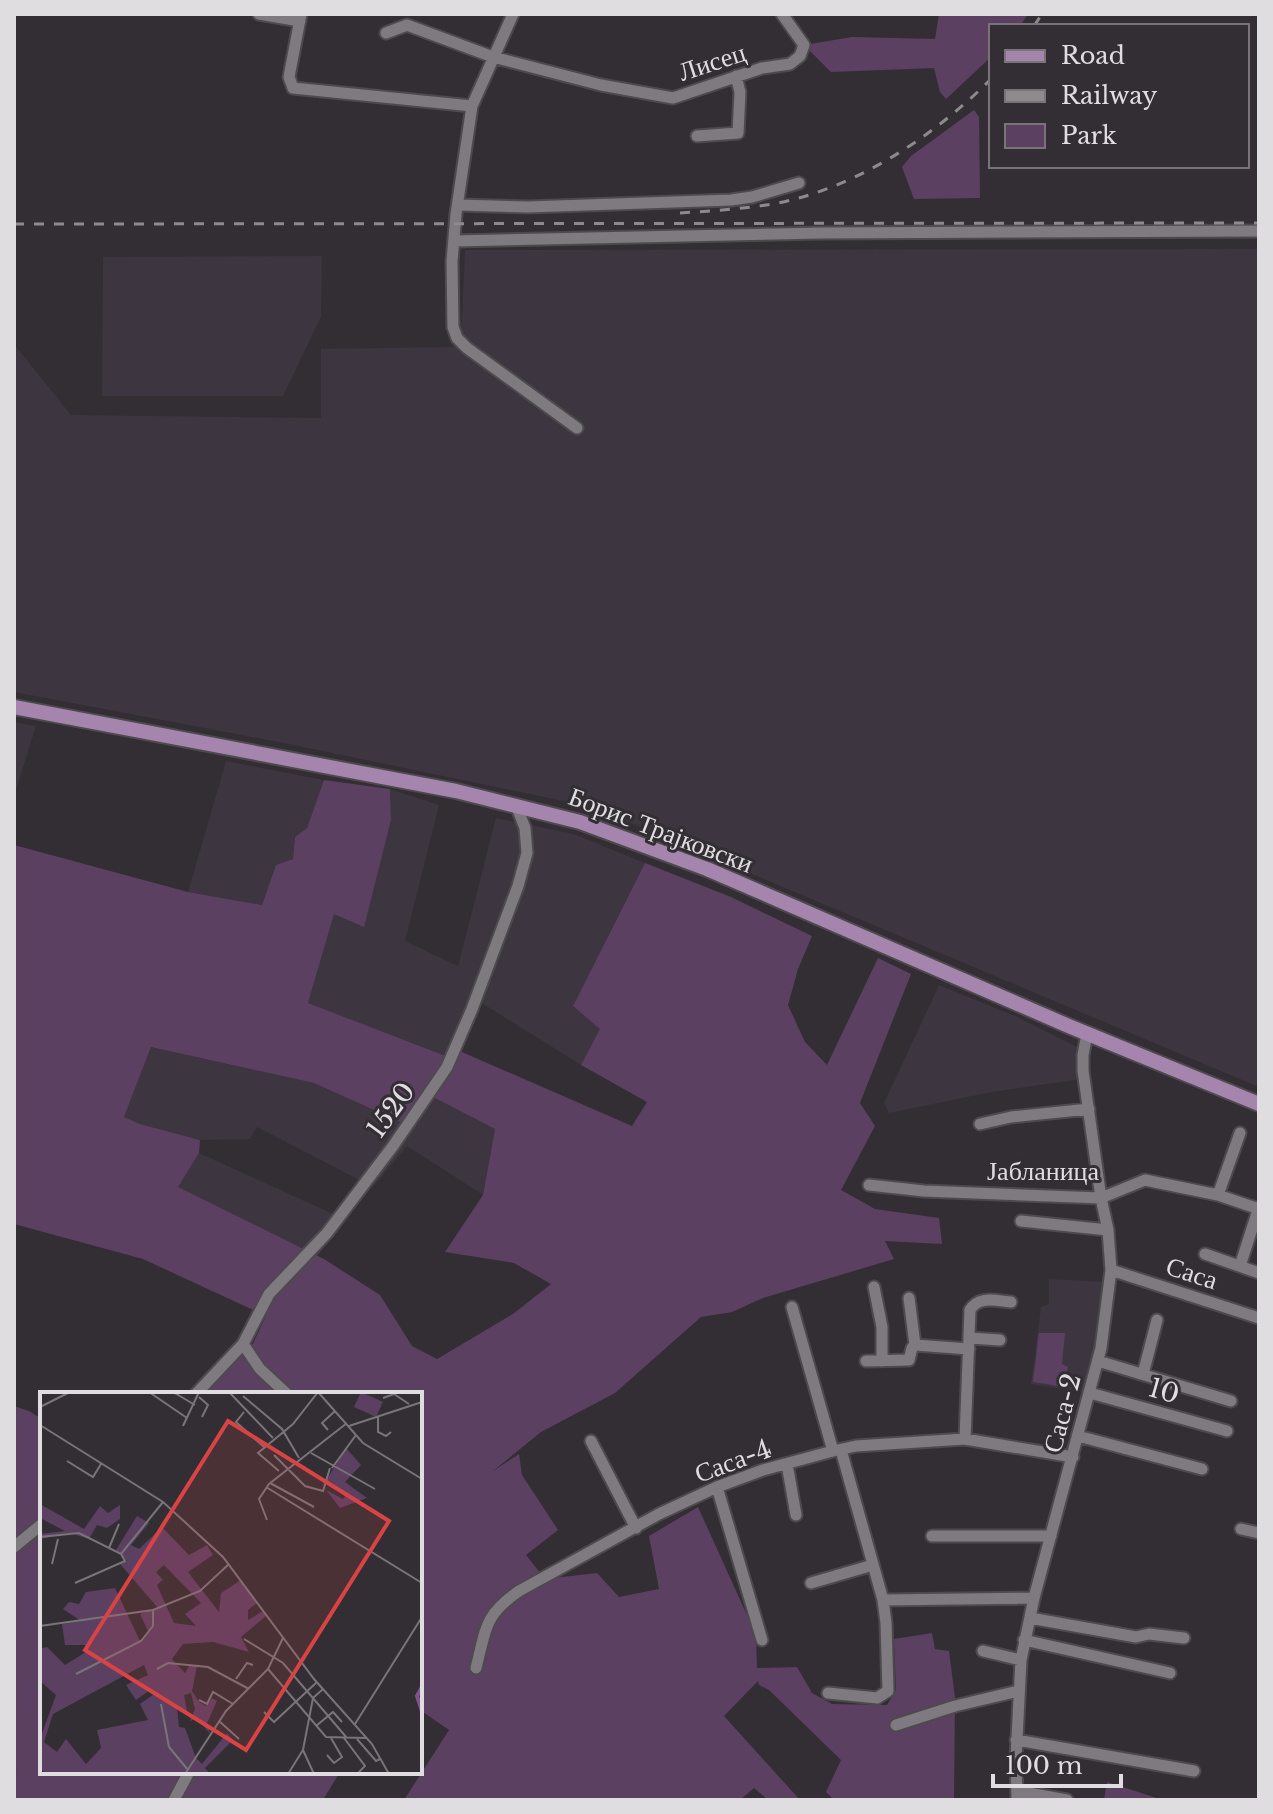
<svg xmlns="http://www.w3.org/2000/svg" width="1273" height="1814" font-family="'Libre Baskerville',serif">
	<style>
		.built { fill: #3d353f }
		.green { fill: #5c4062; fill-rule: evenodd }
		.lines { fill: none; stroke-linecap: round; stroke-linejoin: round }
		.minor-casing { stroke: #4d4a4e; stroke-width: 15 }
		.major-casing { stroke: #4d4a4e; stroke-width: 18 }
		.minor { stroke: #7e7a7f; stroke-width: 11 }
		.major { stroke: #a584ad; stroke-width: 14 }
		.rail { stroke: #8d8a8e; stroke-width: 3; stroke-dasharray: 10 10; stroke-linecap: butt }
		.labels { text-anchor: middle; stroke-width: 6; stroke-linejoin: round; paint-order: stroke }
		.street-label { font-size: 26px; fill: #e0dde0; stroke: #322e33 }
		.inset-river { fill: none; stroke: #82518d; stroke-width: 4 }
		.inset-road { fill: none; stroke: #787478; stroke-width: 2 }
		.view { fill: #d84344; fill-opacity: 0.15; stroke: #d84344; stroke-width: 4 }
		.inset-edge { fill: none; stroke: #e0dde0; stroke-width: 4 }
	</style>
	<rect width="100%" height="100%" fill="#322e33"/>
	<!-- built -->
	<path class="built" d="M1259 249V1087L592 807 284 743 14 692V344L71 415 321 418V349L454 347 462 320 465 250Z
		M322 256 321 317 283 396H102L103 257Z
		M14 722 36 726 14 796Z
		M226 761 324 780 307 828 295 837 293 859 276 865 262 905 188 892Z
		M390 789 439 805 405 941 458 966 496 818 574 834 645 863 573 1006 601 1029 581 1065 480 1002 462 1052 448 1058 308 1003 334 913 363 926 391 820Z
		M939 985 1015 1016 1077 1047 1082 1079 992 1092 889 1113 884 1103Z
		M151 1047 314 1083 407 1125 425 1093 495 1129 483 1195 407 1146 373 1187 257 1127 250 1139 200 1140 140 1124 124 1117Z
		M199 1153 340 1217 318 1256 176 1188Z
		M1049 1279 1109 1282 1090 1394 1031 1384 1041 1307 1049 1304Z"/>
	<!-- green -->
	<path class="green" d="M939 14H1028L1020 26H991V57L946 99 940 92 934 68 831 72 804 45 852 37 935 39Z
		M974 110 979 117 980 198 914 199 902 167 911 156Z
		M324 780 390 789 391 820 364 927 334 914 308 1003 448 1057 462 1052 632 1126 647 1102 581 1065 600 1029 573 1006 645 863 731 897 812 936 798 969 788 1005 805 1042 827 1065 878 958 911 974 860 1103 875 1126 841 1190 875 1209 939 1218 942 1244 885 1241 894 1259 763 1298 732 1312 701 1317 615 1393 541 1432 493 1471 519 1454 522 1475 558 1530 526 1555 545 1579 597 1573 619 1597 659 1589 649 1536 698 1507 756 1635 757 1668 797 1667 812 1693 832 1704 887 1705 896 1690 894 1639 932 1633 935 1649 949 1651 955 1698 954 1798 959 1800H834L826 1792 841 1760 769 1690 759 1685 758 1681 724 1716 800 1800H768L754 1788 740 1800H404L449 1730 420 1710V1394H193L237 1349 251 1348 266 1316 143 1259 14 1224V845L188 892 262 905 276 865 293 859 295 837 307 828ZM151 1047 314 1083 407 1125 427 1094 495 1129 483 1195 445 1252 514 1263 551 1284 513 1314 437 1359 412 1346 380 1295 324 1259 178 1187 199 1153 200 1140 140 1124 124 1117Z
		M1039 1333H1065L1062 1364 1068 1367 1064 1387 1033 1382Z
		M14 1406 29 1411 42 1419V1772H340L323 1800H14V1772L17 1770 14 1771Z
		M1107 1782 1163 1800H1104Z"/>
	<g class="lines">
		<defs>
			<path id="minor" d="M259 14 300 21
				M301 14 289 77 293 88 472 106
				M513 14 472 106 456 214 452 261 453 327 457 338 467 348 577 428
				M386 33 407 25 493 57 601 85 673 98 762 68 790 64 800 56 804 45 782 14
				M697 136 738 133 740 92 736 76
				M458 205 528 207 731 200 752 197 799 183
				M454 241 821 233 1259 231
				M980 1124 1011 1117 1089 1109
				M869 1185 924 1191 1101 1198 1145 1180 1218 1195 1259 1209
				M1218 1195 1240 1133
				M1021 1221 1108 1230
				M1205 1254 1259 1273
				M1240 1266 1259 1207
				M1111 1270 1259 1318
				M874 1287 882 1327V1361
				M909 1298 915 1345
				M792 1307 833 1451
				M970 1338 1000 1340
				M243 1344 260 1369 287 1394
				M866 1361 909 1360 912 1348 915 1345 969 1349
				M1098 1361 1231 1401
				M1143 1374 1157 1320
				M1090 1393 1227 1431
				M196 1394 243 1344 269 1294 327 1233 393 1146 447 1067 472 1009 518 886 527 853 525 828 516 805
				M1078 1436 1202 1469
				M965 1439 970 1310C979 1295 997 1301 1011 1302
				M591 1441 636 1528
				M841 1450 883 1600
				M787 1464 796 1515
				M717 1487 762 1640
				M1241 1529 1259 1533
				M932 1536H1051
				M14 1547 42 1524
				M811 1583 873 1565
				M1030 1618 1136 1637 1149 1634 1184 1638
				M1024 1640 1170 1673
				M983 1651 1021 1660
				M476 1668C486 1629 484 1615 519 1591L659 1514 717 1487 763 1470 833 1451 856 1446 965 1439 1073 1457
				M828 1693 877 1698 888 1691 886 1623 883 1600 1034 1598
				M896 1725 955 1706 1018 1691
				M1016 1740 1194 1771
				M1017 1791 1067 1800
				M174 1800 189 1772
				M1017 1800 1016 1758 1021 1660 1034 1598 1101 1348 1111 1270 1108 1230 1101 1198 1083 1071V1055L1087 1034"/>
			<path id="major" d="M14 707 456 791 580 822 707 869 1071 1027 1259 1104"/>
		</defs>
		<!-- minor casing -->
		<use href="#minor" class="minor-casing"/>
		<!-- major casing -->
		<use href="#major" class="major-casing"/>
		<!-- minor -->
		<use href="#minor" class="minor"/>
		<!-- major -->
		<use href="#major" class="major"/>
		<!-- rail -->
		<path class="rail" d="M1034 26 1042 14
			M680 213C711 211 742 209 773 204 855 189 933 137 991 79
			M14 224 1259 223"/>
	</g>
	<g class="labels">
		<!-- street labels -->
		<g class="street-label">
			<text transform="translate(712 62) rotate(-18)" y="9">Лисец</text>
			<text transform="translate(661 830) rotate(21)" y="9">Борис Трајковски</text>
			<text transform="translate(391 1110) rotate(-54)" y="9">1520</text>
			<text x="1043" y="1180">Јабланица</text>
			<text transform="translate(1192 1273) rotate(18)" y="9">Саса</text>
			<text transform="translate(1164 1391) rotate(16)" y="9">10</text>
			<text transform="translate(1062 1413) rotate(-75)" y="9">Саса-2</text>
			<text transform="translate(733 1461) rotate(-20)" y="9">Саса-4</text>
		</g>
	</g>
	<!-- overview -->
	<g transform="translate(40 1392)">
		<rect width="382" height="382" fill="#322e33"/>
		<path d="M321 0 343 10 336 25 314 15ZM306 56 321 73 305 90 327 106 300 116 286 98 303 107 306 103 286 89ZM0 112 44 137 60 114 68 121 80 113V127L67 136 57 133 49 147 30 141 0 147V142L25 139 0 126ZM97 124 109 131 91 153 99 157 122 135 149 163 167 153 173 163 148 180 179 220 181 201 201 188 217 211 208 218V228L223 219 226 224 201 245 209 260 173 250 143 252 132 267 145 281 149 274H157L152 299 159 310 166 314 172 306 177 309 167 331 170 342 157 326 150 329 155 317 151 301 144 303 147 319 137 315 139 335 145 336 156 366 162 372 187 341 193 348 165 376 170 382H6L0 376V347L16 303 0 289V257L7 255 25 273 46 260 45 253H25L22 232 41 229 23 217 29 210 39 212 46 200 75 196 100 249 108 239 100 222 118 216 80 172 87 169 76 158ZM124 173 161 211 145 222 156 234 134 231 117 193 123 188 116 180ZM104 273 108 283 86 293 96 308 110 298 114 302 100 312 108 328 57 338 61 356 46 372 26 347 17 360 4 350 13 322Z" fill="#5c4062" fill-rule="evenodd"/>
		<path class="inset-river" d="M382 295 377 304 382 319"/>
		<path class="inset-road" d="M109 0 147 26M133 0 155 13M189 0 233 46M278 0 323 51 382 87M203 4 242 37 259 66M159 5 168 13 162 25M343 6 354 2 369 12M0 15 28 1M204 20 196 30 224 55M338 25V40L346 44 351 40M0 33 123 110 183 165 274 287 332 352 349 382M143 34 159 0M309 34 382 10M288 38 282 31 295 19M271 61 335 97M234 63 265 94 283 99 290 76M27 69 53 85 61 72M292 76 316 43M239 79 218 61 253 32 278 0M230 91 274 115M226 95 382 191M227 128 219 107 229 92 307 31M0 145 39 141 81 162 123 110M69 156 79 132M12 172 18 147M35 191 85 169 81 162M0 234 113 218 160 199 189 172M204 247 243 271 307 346M117 277 128 271 168 275 209 297M228 277 286 345 326 346M36 282 101 249 113 234V218M196 287 207 271 213 273M159 308 167 312 173 300 193 312M121 312 129 355 148 378M224 320 234 330 277 290M179 329 199 347M315 332 382 225M276 334 293 320 302 330M304 346 325 374 317 382M317 347 336 369 340 367M263 358 274 382M287 363 294 371 302 365 291 346M145 382 186 319 228 277 243 246M248 382 263 358 273 306 283 297"/>
		<path class="view" d="M188 29 349 129 206 358 45 258Z"/>
		<rect width="382" height="382" class="inset-edge"/>
	</g>
	<!-- border -->
	<rect width="1273" height="1814" fill="none" stroke="#e0dde0" stroke-width="32"/>
	<!-- legend -->
	<rect x="989" y="24" width="260" height="144" fill="#322e33" stroke="#787478" stroke-width="2"/>
	<rect x="1005" y="50" width="40" height="12" fill="#a584ad" stroke="#787478" stroke-width="2"/>
	<text x="1061" y="64" font-size="24" fill="#e0dde0">Road</text>
	<rect x="1005" y="90" width="40" height="12" fill="#8d8a8e" stroke="#787478" stroke-width="2"/>
	<text x="1061" y="104" font-size="24" fill="#e0dde0">Railway</text>
	<rect x="1005" y="124" width="40" height="24" fill="#5c4062" stroke="#787478" stroke-width="2"/>
	<text x="1061" y="144" font-size="24" fill="#e0dde0">Park</text>
	<!-- scale -->
	<path d="M993 1774v12h128v-12" fill="none" stroke="#e0dde0" stroke-width="4"/>
	<text x="1005" y="1774" font-size="24" fill="#e0dde0" stroke="#322e33" stroke-width="6" paint-order="stroke">100 m</text>
</svg>
